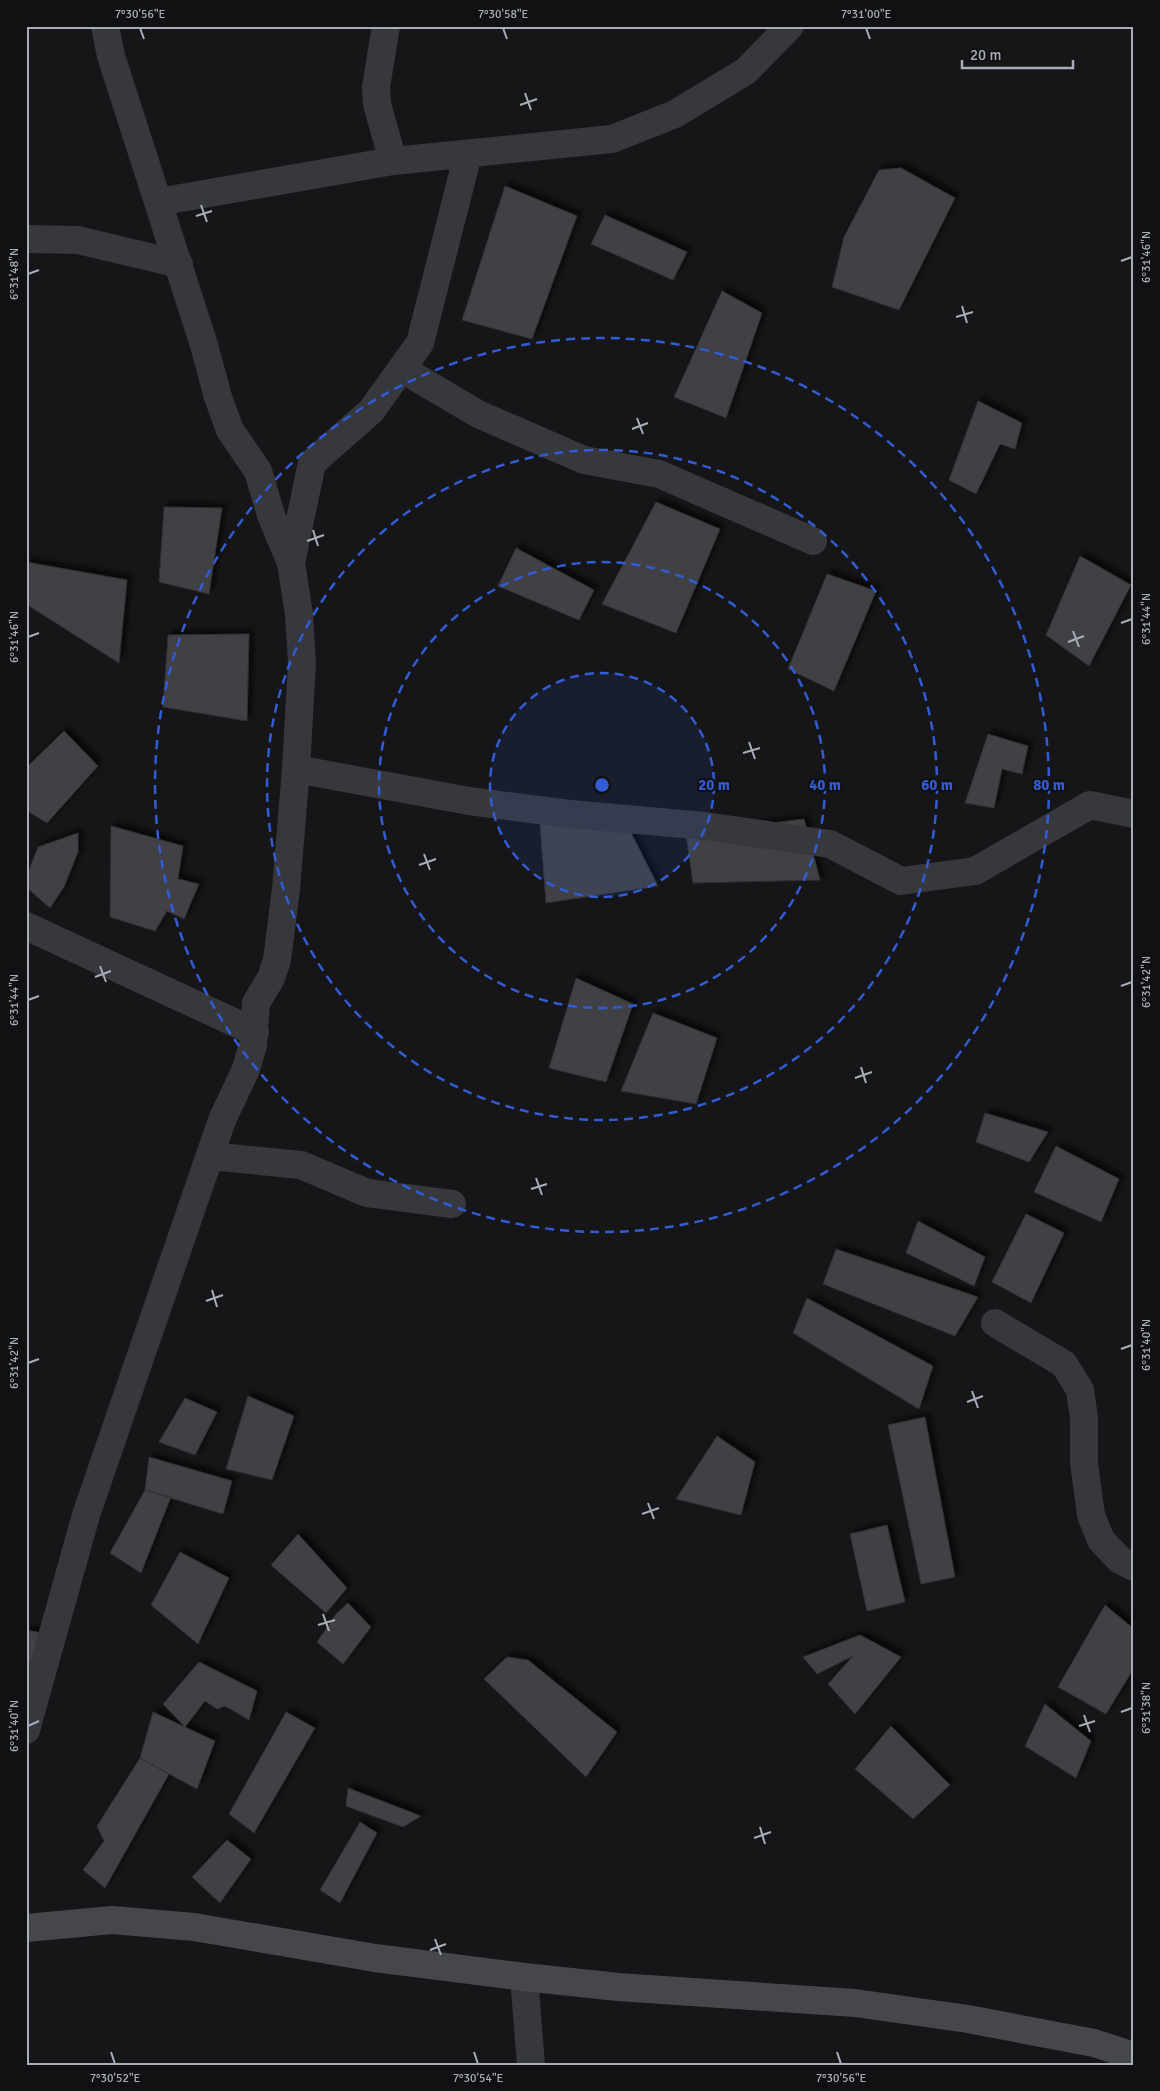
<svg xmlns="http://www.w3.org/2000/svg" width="1160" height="2091" font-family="Signika,sans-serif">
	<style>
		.building { fill: #404145; stroke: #303034; filter: url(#shadow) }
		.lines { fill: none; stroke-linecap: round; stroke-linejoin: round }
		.street { stroke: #37383d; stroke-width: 28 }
		.secondary { stroke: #45474d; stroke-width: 28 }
		.ticks { fill: none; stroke: #a7adb9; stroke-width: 2 }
		.ring { fill: none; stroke: #325cd3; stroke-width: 2.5; stroke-dasharray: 9 6 }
		.centre { fill: #325cd3; stroke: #111113; stroke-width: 2.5 }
		.ring-label { font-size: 15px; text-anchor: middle; font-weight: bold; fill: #325cd3; stroke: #111113; stroke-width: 4.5; stroke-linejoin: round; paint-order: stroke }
		.neatline { fill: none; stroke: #a7adb9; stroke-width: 2 }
		.ticks-label { font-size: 12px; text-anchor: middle; fill: #a7adb9 }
	</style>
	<defs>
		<filter id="shadow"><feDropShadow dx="4.5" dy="-4.5" stdDeviation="2.5" flood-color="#0009"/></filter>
	</defs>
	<rect width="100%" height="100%" fill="#161618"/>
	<!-- building -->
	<path class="building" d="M901 168 955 198 899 310 832 287 844 237 879 170Z
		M505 186 577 216 532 339 462 320Z
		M605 215 687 252 673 280 591 244Z
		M722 291 762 313 726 418 674 397Z
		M978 401 1022 423 1015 449 1000 444 976 494 949 480Z
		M656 502 720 529 676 633 602 604Z
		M164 507 222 508 209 594 159 582Z
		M516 548 594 590 579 620 498 586Z
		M1080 556 1131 585 1089 666 1046 635Z
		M26 562 127 580 119 663 26 604Z
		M827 574 876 591 834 691 788 669Z
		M249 634 247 721 163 707 168 635Z
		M64 731 98 766 47 823 26 810V768Z
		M988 734 1028 746 1022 774 1002 769 994 808 965 803Z
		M539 810 624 819 658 886 546 903Z
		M804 819 820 880 693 883 686 834Z
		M111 826 183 846 178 879 199 884 184 919 167 911 155 931 110 917Z
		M78 833V852L64 887 50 908 26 887V878L38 847Z
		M576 978 633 1004 606 1082 549 1068Z
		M653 1013 717 1038 696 1104 621 1091Z
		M985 1113 1048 1132 1029 1162 976 1142Z
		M1056 1146 1119 1179 1101 1222 1034 1192Z
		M1026 1214 1064 1233 1031 1303 992 1282Z
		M918 1221 985 1257 974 1286 906 1253Z
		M836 1249 978 1297 955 1336 823 1284Z
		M807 1298 933 1366 919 1409 793 1333Z
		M248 1396 294 1416 272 1480 226 1469Z
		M185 1398 217 1412 195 1455 159 1442Z
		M925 1417 955 1577 921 1584 888 1425Z
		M717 1436 755 1462 741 1515 676 1499Z
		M149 1457 232 1481 223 1514 145 1490Z
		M145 1490 171 1497 141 1573 110 1553Z
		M887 1525 905 1602 867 1611 850 1534Z
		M298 1534 347 1588 326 1613 271 1565Z
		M180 1552 229 1578 198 1644 151 1605Z
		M348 1603 371 1627 343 1664 317 1642 336 1614Z
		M1105 1605 1134 1629V1668L1106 1714 1058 1687Z
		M26 1630 41 1633 44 1664H26Z
		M860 1635 901 1657 855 1714 828 1684 853 1656 817 1674 803 1657Z
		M507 1657 528 1660 617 1732 586 1777 484 1679Z
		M199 1662 257 1691 249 1720 225 1706 217 1709 205 1701 185 1727 163 1704Z
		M1045 1704 1091 1741 1076 1778 1025 1746Z
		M153 1712 215 1741 197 1789 140 1758Z
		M286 1712 315 1728 254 1833 229 1814Z
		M891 1726 950 1785 913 1819 855 1769Z
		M140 1758 169 1774 105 1888 83 1870 104 1841 97 1826Z
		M348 1788 421 1816 403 1827 346 1806Z
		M360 1822 377 1833 340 1903 320 1890Z
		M227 1840 251 1859 220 1903 192 1877Z"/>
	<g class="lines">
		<!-- street -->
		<path class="street" d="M386 26 376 87 377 104 393 161
			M158 202 393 161 612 139 675 114 746 71 790 26
			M26 239 78 240 179 264
			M402 369 478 414 584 460 659 474 813 541
			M291 563 312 463 371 411 420 343 468 154
			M296 769 469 801 570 814 705 826 830 844 901 881 975 871 1090 805 1134 814
			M26 926 255 1032
			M210 1156 301 1165 367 1193 452 1204
			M995 1323 1064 1364 1080 1390 1084 1418V1463L1091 1515 1101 1540 1120 1560 1134 1567
			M26 1730 86 1515 222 1120 246 1069 253 1045 256 1003 271 978 277 960 286 889 296 769 302 663 299 614 291 563 271 515 258 471 230 430 218 397 204 345 111 56 105 26
			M524 1977 531 2065"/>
		<!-- secondary -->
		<path class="secondary" d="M26 1928 112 1920 194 1927 375 1958 524 1977 618 1987 855 2003 968 2019 1094 2043 1134 2056"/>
	</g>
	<!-- ticks -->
	<path class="ticks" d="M140 28 144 39M503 28 507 39M866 28 870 39M525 93 531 110M520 105 537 99M201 205 207 222M196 216 212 211M1121 261 1132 257M28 274 39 270M962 306 967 323M956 317 973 312M637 418 643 434M632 429 648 423M313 530 318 546M307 541 324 535M1121 623 1132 619M1073 631 1079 647M28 637 39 633M1068 642 1084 636M749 742 755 759M743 753 760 748M424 854 430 870M419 865 436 859M100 966 106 982M95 977 111 971M1121 986 1132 982M28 1000 39 996M861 1067 866 1083M855 1078 872 1072M536 1178 542 1195M531 1189 547 1184M212 1290 217 1307M206 1301 223 1295M1121 1349 1132 1345M28 1363 39 1359M972 1391 978 1408M967 1402 983 1396M648 1503 654 1519M642 1514 659 1508M323 1614 329 1631M318 1625 335 1620M1121 1712 1132 1708M1084 1715 1090 1732M28 1726 39 1721M1079 1726 1095 1721M760 1827 765 1844M754 1838 771 1832M435 1939 441 1955M430 1950 446 1944M111 2052 115 2064M474 2052 478 2064M837 2052 841 2064"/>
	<!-- distance rings -->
	<circle cx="602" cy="785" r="112" fill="#325cd3" fill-opacity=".12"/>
	<g class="ring">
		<circle cx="602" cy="785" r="112"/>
		<circle cx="602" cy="785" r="223"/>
		<circle cx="602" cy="785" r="335"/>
		<circle cx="602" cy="785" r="447"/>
	</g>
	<circle cx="602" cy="785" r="8" class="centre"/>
	<g class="ring-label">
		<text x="714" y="790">20 m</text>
		<text x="825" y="790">40 m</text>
		<text x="937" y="790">60 m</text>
		<text x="1049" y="790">80 m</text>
	</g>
	<!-- border -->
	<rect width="1160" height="2091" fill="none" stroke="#111113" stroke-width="55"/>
	<!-- scale -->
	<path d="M962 60v8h111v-8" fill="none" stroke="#a7adb9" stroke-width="2.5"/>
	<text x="970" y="60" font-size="15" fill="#a7adb9" stroke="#111113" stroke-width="4" paint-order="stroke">20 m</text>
	<rect x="28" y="28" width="1104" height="2036" class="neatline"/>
	<g class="ticks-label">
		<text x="140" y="18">7°30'56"E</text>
		<text x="503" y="18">7°30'58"E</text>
		<text x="866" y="18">7°31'00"E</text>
		<text transform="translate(1146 257) rotate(-90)" y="4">6°31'46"N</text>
		<text transform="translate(14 274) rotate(-90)" y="4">6°31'48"N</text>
		<text transform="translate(1146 619) rotate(-90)" y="4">6°31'44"N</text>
		<text transform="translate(14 637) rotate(-90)" y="4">6°31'46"N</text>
		<text transform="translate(1146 982) rotate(-90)" y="4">6°31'42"N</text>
		<text transform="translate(14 1000) rotate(-90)" y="4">6°31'44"N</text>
		<text transform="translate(1146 1345) rotate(-90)" y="4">6°31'40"N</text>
		<text transform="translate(14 1363) rotate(-90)" y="4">6°31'42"N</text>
		<text transform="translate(1146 1708) rotate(-90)" y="4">6°31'38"N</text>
		<text transform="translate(14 1726) rotate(-90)" y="4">6°31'40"N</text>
		<text x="115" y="2082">7°30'52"E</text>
		<text x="478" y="2082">7°30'54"E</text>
		<text x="841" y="2082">7°30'56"E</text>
	</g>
</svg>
